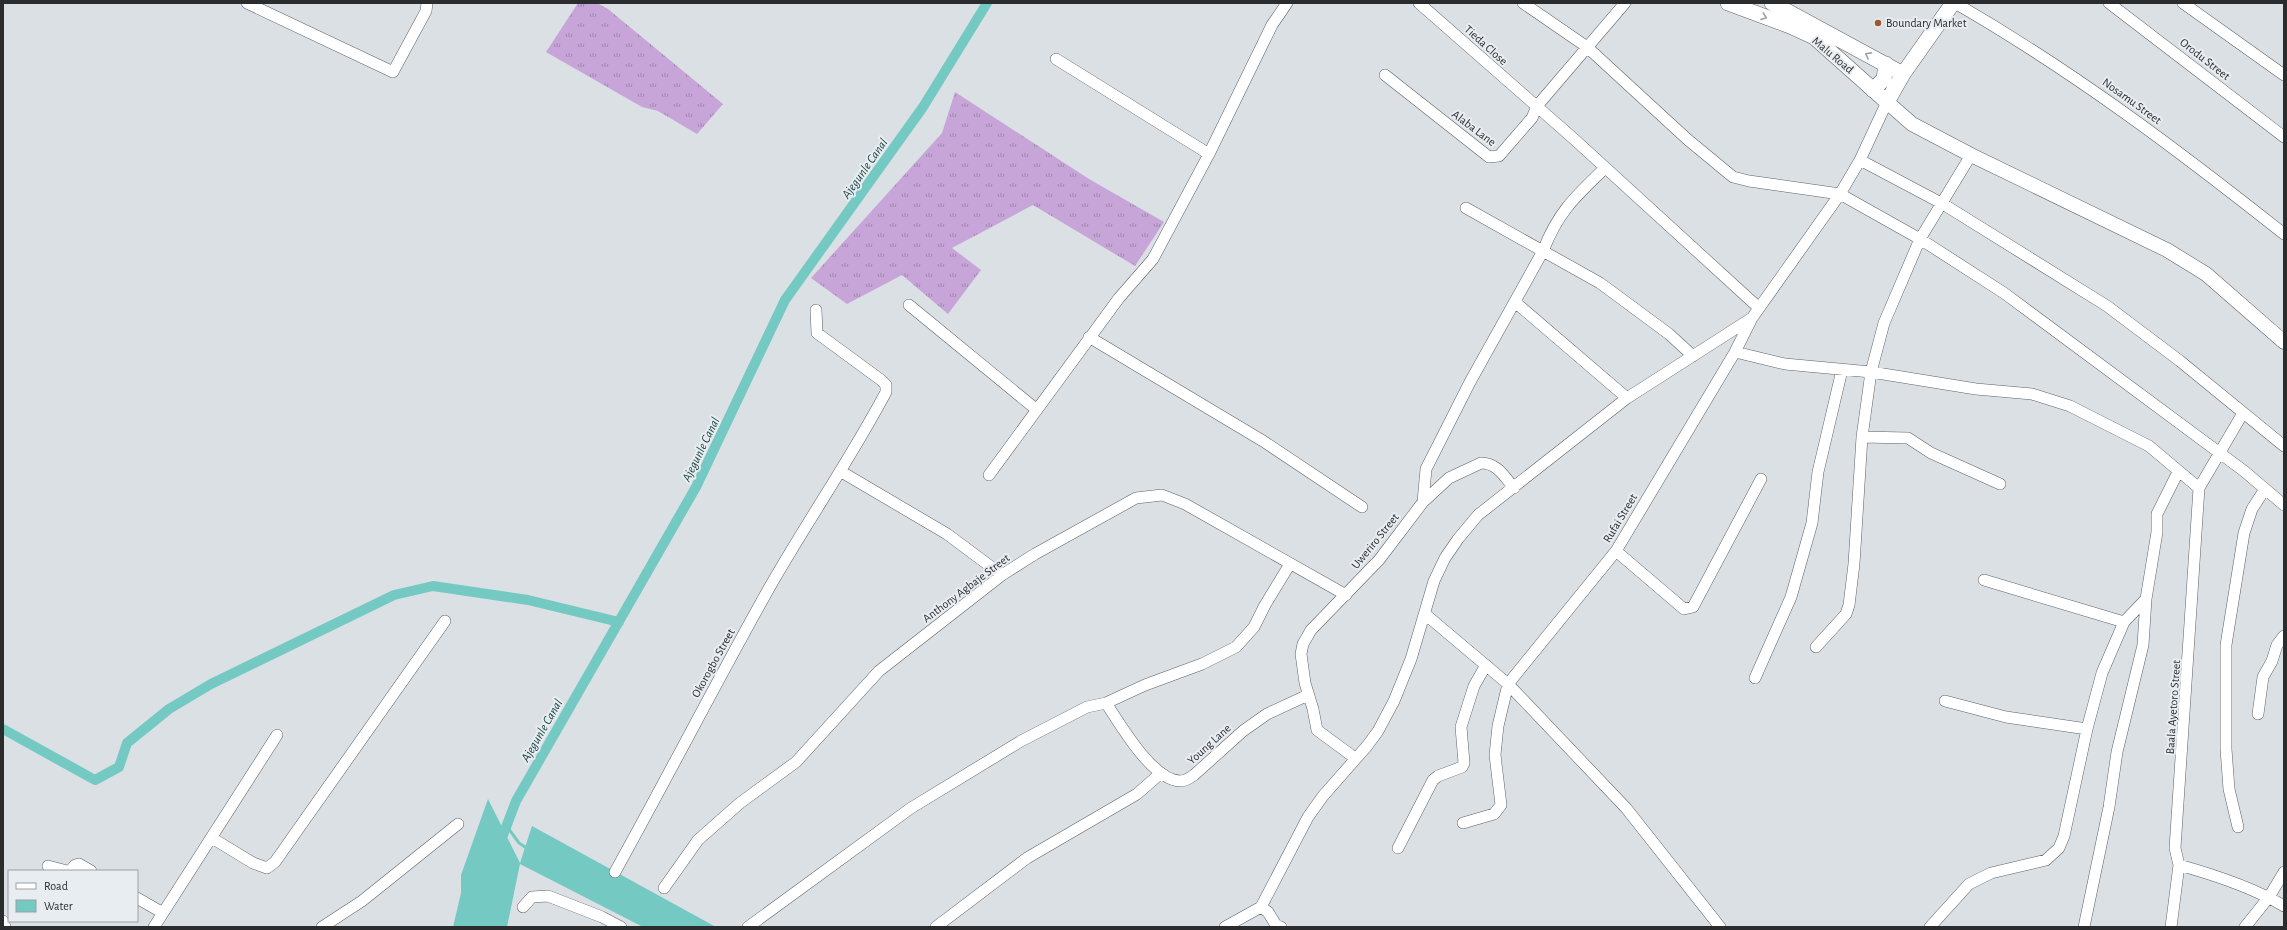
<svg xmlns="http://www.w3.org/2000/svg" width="2287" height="930" font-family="'Alegreya Sans',sans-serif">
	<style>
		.grass { fill: url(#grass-tufts) }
		.water { fill: #74cac2 }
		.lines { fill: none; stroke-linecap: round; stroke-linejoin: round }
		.stream { stroke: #74cac2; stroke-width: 3 }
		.canal { stroke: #74cac2; stroke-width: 10 }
		.minor-casing { stroke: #5e6266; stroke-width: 12 }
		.tertiary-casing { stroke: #5e6266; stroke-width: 15 }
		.secondary-casing { stroke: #5e6266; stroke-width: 16 }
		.minor { stroke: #fff; stroke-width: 11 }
		.tertiary { stroke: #fff; stroke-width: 14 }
		.secondary { stroke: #fff; stroke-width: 15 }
		.oneway { stroke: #9fa0a1 }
		.poi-dot { fill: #9e582e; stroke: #e8edf2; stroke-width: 1.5 }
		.labels { text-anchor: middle; stroke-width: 4; stroke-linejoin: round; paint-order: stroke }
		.poi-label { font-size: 12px; fill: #2a2c2e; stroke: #e8edf2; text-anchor: start }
		.street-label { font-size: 12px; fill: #2a2c2e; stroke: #e8edf2 }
		.water-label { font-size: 13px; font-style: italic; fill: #204845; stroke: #e8edf2 }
	</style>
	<defs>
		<pattern id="grass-tufts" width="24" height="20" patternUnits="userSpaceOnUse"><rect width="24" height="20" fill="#c7a5d8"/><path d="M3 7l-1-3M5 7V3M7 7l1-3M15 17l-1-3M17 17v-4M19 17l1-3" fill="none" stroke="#a287b0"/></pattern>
	</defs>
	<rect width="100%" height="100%" fill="#dbe0e5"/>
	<!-- grass -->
	<path class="grass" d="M578 3H597L608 9 723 104 697 134 658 111 642 107 546 52Z
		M955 92 1089 179 1164 222 1135 266 1033 205 952 248 981 270 948 314 902 275 847 304 811 278 942 133Z"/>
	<!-- water -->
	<path class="water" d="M488 799 520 863 532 826 716 927H643L520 864 507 927H453L461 893V875Z"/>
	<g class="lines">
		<!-- stream -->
		<path class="stream" d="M506 825 519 843 528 849"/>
		<!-- canal -->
		<path class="canal" d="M3 729 95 780 119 767 127 743 169 709 211 684 394 595 433 586 528 600 619 622
			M500 843 516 801 696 487 785 300 923 107 987 3"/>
		<defs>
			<path id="minor" d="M247 3 393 72 426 11 427 3
				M1419 3 1574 139 1759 308
				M1523 3 1587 47 1687 139 1733 177 1749 181 1840 194 1920 239 2004 293 2244 471 2284 505
				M1955 3C2073 71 2178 150 2284 234
				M2109 3 2284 137
				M2183 3 2284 75
				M1056 59 1209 154
				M1385 75 1489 157 1499 156 1532 118 1537 106 1625 3
				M1860 160 1943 204 2107 306 2180 361 2284 446
				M1466 208 1600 283 1669 334 1693 356
				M1515 302 1627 398
				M909 305 1037 410
				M1089 337 1263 441 1362 507
				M1735 352 1785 364 1871 372 1976 389 2032 394 2070 406 2149 446 2199 488
				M1862 437 1908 438 1931 453 2000 484
				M840 471 947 534 1002 575
				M989 475 1119 298 1153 259 1209 154 1272 25 1287 3
				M1423 502 1426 469 1470 382 1543 251C1558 212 1575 197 1604 169
				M1616 551 1684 609 1693 607 1761 479
				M1984 580 2124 622
				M1425 614 1508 684 1626 808 1720 927
				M1816 647 1846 614 1849 605 1854 564 1862 437 1871 372 1884 323 1920 239 1971 155
				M1755 678 1791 597 1812 523 1818 472 1842 370
				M1945 701 2006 717 2087 729
				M1106 703C1120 724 1152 780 1180 781 1185 781 1190 778 1194 775L1243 731 1267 714 1308 695
				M2258 714 2263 677 2272 661 2277 645 2284 636
				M1355 758 1317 730 1313 709 1305 683 1301 654 1303 644 1311 630 1379 560 1423 502 1449 478 1481 463C1497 463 1504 476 1514 488
				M1463 823 1494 814 1501 805 1495 755 1498 726 1508 684 1616 551 1735 352 1752 318 1840 194 1860 160 1887 102
				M2238 827 2229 789 2226 749V645L2244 533 2252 509 2265 489
				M212 838 253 863 267 868 275 862 445 621
				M1398 848 1433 780 1438 776 1462 767 1464 763 1461 727 1474 686 1486 665
				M2179 865C2215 875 2252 887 2284 906
				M48 866 67 871
				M70 871 75 865 79 864 91 871
				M615 872C667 778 716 683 768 590 806 523 850 460 886 392V385L881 380 817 333 816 310
				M664 888 698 840 740 803 796 762 879 671 1002 575 1035 554 1136 498 1162 495 1185 504 1346 595
				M137 898 163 913
				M523 907 532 897 548 896 602 917 621 927
				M1261 907 1268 912 1276 925 1281 927
				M3 921 5 927
				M154 927 277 735
				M322 927 362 901 458 824
				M748 927 911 808 1021 741 1087 707 1106 703 1145 685 1202 664 1236 647 1254 627 1265 605 1290 564
				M936 927 1027 858 1137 794 1161 773
				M1225 927 1261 907 1308 817 1323 796 1367 746 1378 731 1394 701 1411 659 1434 581 1445 558 1458 539 1478 515 1627 398 1752 318
				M1930 927 1969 884 1991 873 2046 860 2059 848 2064 836 2087 729 2102 673 2124 622 2146 599 2157 532V514L2178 472
				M2084 927 2109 807 2117 752 2143 645 2146 599
				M2171 927 2179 865 2175 848 2199 488 2243 413
				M2245 927 2269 897 2284 872"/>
			<path id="tertiary" d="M1887 102 1912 124 1971 155 2167 250 2206 274 2284 342"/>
			<path id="secondary" d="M1728 3 1790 26 1814 37 1887 102 1903 74 1953 3
				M1772 3 1903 74
				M1873 90 1884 79 1886 64"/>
		</defs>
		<!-- minor casing -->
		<use href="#minor" class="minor-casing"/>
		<!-- tertiary casing -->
		<use href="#tertiary" class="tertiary-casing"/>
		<!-- secondary casing -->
		<use href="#secondary" class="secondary-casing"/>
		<!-- minor -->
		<use href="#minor" class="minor"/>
		<!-- tertiary -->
		<use href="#tertiary" class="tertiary"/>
		<!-- secondary -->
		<use href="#secondary" class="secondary"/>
	</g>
	<!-- one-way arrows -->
	<defs><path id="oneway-chevron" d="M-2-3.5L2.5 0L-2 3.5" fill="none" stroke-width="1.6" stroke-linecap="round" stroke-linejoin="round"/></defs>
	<g class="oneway">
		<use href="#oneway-chevron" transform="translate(1764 17) rotate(20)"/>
		<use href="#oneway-chevron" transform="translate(1868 55) rotate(-152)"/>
	</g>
	<!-- markers -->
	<circle class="poi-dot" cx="1878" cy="23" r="4"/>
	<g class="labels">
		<!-- poi labels -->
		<g class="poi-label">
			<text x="1886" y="27">Boundary Market</text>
		</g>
		<!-- street labels -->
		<g class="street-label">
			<text transform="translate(1486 45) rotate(42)" y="4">Tieda Close</text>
			<text transform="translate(1833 55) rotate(40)" y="4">Malu Road</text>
			<text transform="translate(2205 59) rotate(38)" y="4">Orodu Street</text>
			<text transform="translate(2132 101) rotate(36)" y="4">Nosamu Street</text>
			<text transform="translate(1474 128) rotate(37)" y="4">Alaba Lane</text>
			<text transform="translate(1620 518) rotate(-59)" y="4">Rufai Street</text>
			<text transform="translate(1375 541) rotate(-51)" y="4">Uweriro Street</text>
			<text transform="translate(966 588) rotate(-37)" y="4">Anthony Agbaje Street</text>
			<text transform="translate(713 663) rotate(-61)" y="4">Okorogbo Street</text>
			<text transform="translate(2173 707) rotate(-86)" y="4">Baala Ayetoro Street</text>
			<text transform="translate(1209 744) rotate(-42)" y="4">Young Lane</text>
		</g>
		<!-- water labels -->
		<g class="water-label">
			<text transform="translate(864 168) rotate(-55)" y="5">Ajegunle Canal</text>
			<text transform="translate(700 449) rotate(-64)" y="5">Ajegunle Canal</text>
			<text transform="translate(541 730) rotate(-60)" y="5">Ajegunle Canal</text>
		</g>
	</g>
	<!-- border -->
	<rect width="2287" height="930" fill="none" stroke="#2a2c2e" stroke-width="8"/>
	<!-- legend -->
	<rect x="8" y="870" width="130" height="52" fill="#e8edf2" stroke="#9ca0a4"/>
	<rect x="16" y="883" width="20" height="6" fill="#ffffff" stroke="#9ca0a4"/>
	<text x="44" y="890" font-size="12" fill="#2a2c2e">Road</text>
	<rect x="16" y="900" width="20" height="12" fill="#74cac2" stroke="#9ca0a4"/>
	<text x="44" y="910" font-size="12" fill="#2a2c2e">Water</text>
</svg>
